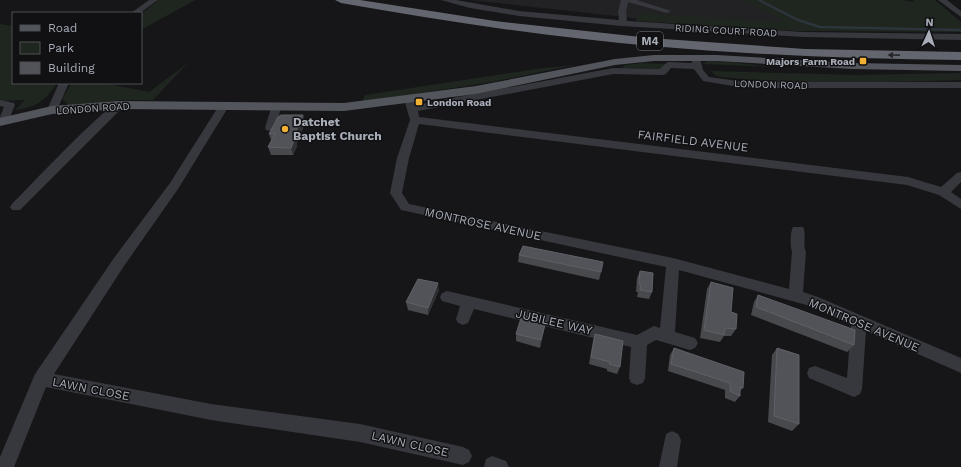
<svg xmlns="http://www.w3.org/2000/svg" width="961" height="467" font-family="'Work Sans',sans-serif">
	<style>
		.built { fill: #222225 }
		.green { fill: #1e261f }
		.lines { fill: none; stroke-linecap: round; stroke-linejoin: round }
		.stream { stroke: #2c353c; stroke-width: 2.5 }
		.minor { fill: #37383d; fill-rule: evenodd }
		.major { fill: #53555c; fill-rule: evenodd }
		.highway { fill: #63666e; fill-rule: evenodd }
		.wall { fill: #47494d }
		.shaded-wall { fill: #2f3033 }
		.building { fill: #525359; stroke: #5f6168 }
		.oneway { fill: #26262a }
		.poi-dot { fill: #f2b134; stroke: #111113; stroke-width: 1.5 }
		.labels { text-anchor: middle; stroke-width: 3; stroke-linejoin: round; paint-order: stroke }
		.far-street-label { font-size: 10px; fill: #a8adb8; stroke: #111113 }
		.far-poi-label { font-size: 10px; font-weight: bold; fill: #a8adb8; stroke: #111113; text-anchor: end }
		.shield { fill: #111113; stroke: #7b7e86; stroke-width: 1 }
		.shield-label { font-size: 11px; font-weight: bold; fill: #a8adb8 }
		.poi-label { font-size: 12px; font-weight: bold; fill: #a8adb8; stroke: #111113; text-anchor: start }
		.street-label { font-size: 12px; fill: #a8adb8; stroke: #111113 }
	</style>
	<rect width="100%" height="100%" fill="#161618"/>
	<!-- built -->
	<path class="built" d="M470 0H759L794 28 642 19Z"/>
	<!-- green -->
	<path class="green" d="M159 0H195L141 30V14Z
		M741 0H902L913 2 914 0H935L961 22V32L797 31 636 21 638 13 781 22 783 20Z
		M0 24 13 26V83H57C46 100 36 108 15 110L25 100 0 101Z
		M708 61 729 62 774 67 702 64Z
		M188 63 153 100H121L77 106 69 105 62 99 72 83H103L149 92Z
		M642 63 667 64 663 69 622 68 625 65Z
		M575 65 492 82 362 102 365 95 543 68Z
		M711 71 856 75 961 73V80C879 82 797 87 716 76Z"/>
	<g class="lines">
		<!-- stream -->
		<path class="stream" d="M759 0 798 20 820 27 961 30"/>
		<!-- minor -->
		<path class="minor" d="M149 0H158L140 13H131Z
			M441 0H456L519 11 619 20 618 12 621 0H637L671 11 667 13 628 2 626 12 627 21 804 32 961 34V40L804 37 621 26 519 16 470 8Z
			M938 0H947L961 11V17Z
			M696 56 700 59 703 70 709 77 745 82H961V88H745L703 81 694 69 671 68 666 74 663 75 613 74 418 111 419 117 908 177 941 187 957 173 961 172V182L951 192 961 199V209L939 195 907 185 419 124 409 158 402 193 409 204 673 258 789 289 792 252C790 245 790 233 793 227H803C807 234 802 244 806 252L803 292 818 297 961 358V373L866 331 862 389 860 394 854 397 809 378 807 373 809 368 815 366 847 378 851 325 810 306 679 270 675 332 695 338 698 343 695 348 690 350 656 340 647 345 645 378 643 383 637 385 631 383 629 378 631 347 474 309 468 323 463 325 458 323 456 319 460 306 442 301 440 297 442 293 447 291 637 335 654 326 660 328 666 267 401 210 390 193 397 158 410 120 404 99 405 97H413L416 105 613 68 660 69 666 63 669 62 692 63V59Z
			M59 83H69L56 112H48L47 110Z
			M0 100 14 103 15 105 8 122 3 125 0 124V117L4 107 0 106Z
			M119 102 123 103 124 105 123 107 20 210H12L10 207 12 204C28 188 105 106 119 102Z
			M224 103 229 106 178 189 124 266 54 374 211 404 360 424 463 447 469 450 472 456 469 462 463 465 360 442 211 420 46 387 14 467H0V457L35 374 114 258 170 183 220 104Z
			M276 105 281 108 275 128 270 131 266 130 265 128 271 108Z
			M672 431 678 434 681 440 677 467H659L666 434Z
			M492 456 506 461 509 467H484L486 459Z"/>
		<!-- major -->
		<path class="major" d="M654 55H717L853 63 961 65V71L853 69 717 61H654L615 65 476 94 344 111 119 109 52 114 0 126V118L52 106 119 101 344 103 476 86 615 59Z"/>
		<!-- highway -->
		<path class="highway" d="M335 0H360L495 21 650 38 805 49 961 52V60C858 59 754 55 651 46 547 37 444 21 341 3Z"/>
	</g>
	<!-- wall -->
	<path class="wall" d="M303 115 305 123 297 143V146L293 155H271L268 147 271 140 269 134Z
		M519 255 601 272 599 280 518 262Z
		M640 271 652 292 649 299 637 297 638 292H636L637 278Z
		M711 282 731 312 736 329 731 336H724L720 342 700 338 707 289Z
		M439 290 428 315 408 310 406 302Z
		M758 295 854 345 847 352 751 315 754 302Z
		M546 321 540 348 516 341V334Z
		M595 334 620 367 617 374 607 371V369L589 364 593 341Z
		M674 348 743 388 740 391V396L735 402 725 398V390L668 371 670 355Z
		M777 348 799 424 792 431 768 422 772 355Z"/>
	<!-- shaded-wall -->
	<path class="shaded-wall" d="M303 115 305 123 297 143V146L293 155 291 148 293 138Z
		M438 283 439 290 428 315V308Z
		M546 321 544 329 540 348 541 340Z"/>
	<!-- building -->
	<path class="building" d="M281 115H303L293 138H295L291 148 268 147 275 134H269L278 117Z
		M523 246 603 262 601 272 519 255Z
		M640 271 653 273 652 292 640 290 641 285 639 284Z
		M418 279 438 283 428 308 406 302Z
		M711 282 733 288 731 312 737 314 736 329 725 328 724 335 704 330Z
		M758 295 855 330 854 345 756 307Z
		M522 315 546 321 541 340 516 334Z
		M595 334 623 341 620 367 609 364 610 362 591 357Z
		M674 348 744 372 743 388 740 387V396L730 391V383L671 364Z
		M777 348 799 355V424L774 416Z"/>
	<!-- one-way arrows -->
	<defs><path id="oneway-solid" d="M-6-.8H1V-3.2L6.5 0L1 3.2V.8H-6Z"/></defs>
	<use class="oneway" href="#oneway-solid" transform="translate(894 55) rotate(-179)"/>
	<!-- markers -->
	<g class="poi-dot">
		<rect x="859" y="57" width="8" height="8" rx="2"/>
		<rect x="415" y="98" width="8" height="8" rx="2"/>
		<circle cx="285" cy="129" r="4"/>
	</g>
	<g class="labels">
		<!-- far-street labels -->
		<g class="far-street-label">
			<text transform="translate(726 30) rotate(3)" y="4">RIDING COURT ROAD</text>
			<text transform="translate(771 84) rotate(2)" y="4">LONDON ROAD</text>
			<text transform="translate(93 108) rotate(-4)" y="4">LONDON ROAD</text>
		</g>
		<!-- far-poi labels -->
		<g class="far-poi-label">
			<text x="855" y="65">Majors Farm Road</text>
			<text x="427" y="106" text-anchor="start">London Road</text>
		</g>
		<!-- shield labels -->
		<rect class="shield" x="637" y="32" width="26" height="18" rx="3"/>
		<g class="shield-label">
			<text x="650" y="45">M4</text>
		</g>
		<!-- poi labels -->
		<g class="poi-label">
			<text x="293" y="126">Datchet<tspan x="293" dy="14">Baptist Church</tspan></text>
		</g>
		<!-- street labels -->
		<g class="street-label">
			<text transform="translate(693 141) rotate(7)" y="4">FAIRFIELD AVENUE</text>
			<text transform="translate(483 224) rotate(12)" y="4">MONTROSE AVENUE</text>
			<text transform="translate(554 322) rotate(13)" y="4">JUBILEE WAY</text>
			<text transform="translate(864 325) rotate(23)" y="4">MONTROSE AVENUE</text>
			<text transform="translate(91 389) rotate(11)" y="4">LAWN CLOSE</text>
			<text transform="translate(410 444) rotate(13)" y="4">LAWN CLOSE</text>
		</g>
	</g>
	<!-- legend -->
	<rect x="12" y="12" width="130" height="72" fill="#111113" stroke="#4d4f55"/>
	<rect x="20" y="25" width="20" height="6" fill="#53555c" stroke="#4d4f55"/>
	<text x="48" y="32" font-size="12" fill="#a8adb8">Road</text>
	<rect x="20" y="42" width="20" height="12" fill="#1e261f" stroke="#4d4f55"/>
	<text x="48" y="52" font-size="12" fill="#a8adb8">Park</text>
	<rect x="20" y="62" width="20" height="12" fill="#525359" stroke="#4d4f55"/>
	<text x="48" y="72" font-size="12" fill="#a8adb8">Building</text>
	<!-- north arrow -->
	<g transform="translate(929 32) rotate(3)" stroke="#111113" stroke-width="3" paint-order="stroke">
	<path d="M0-3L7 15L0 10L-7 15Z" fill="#a8adb8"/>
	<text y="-6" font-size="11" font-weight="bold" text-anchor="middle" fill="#a8adb8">N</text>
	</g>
</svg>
